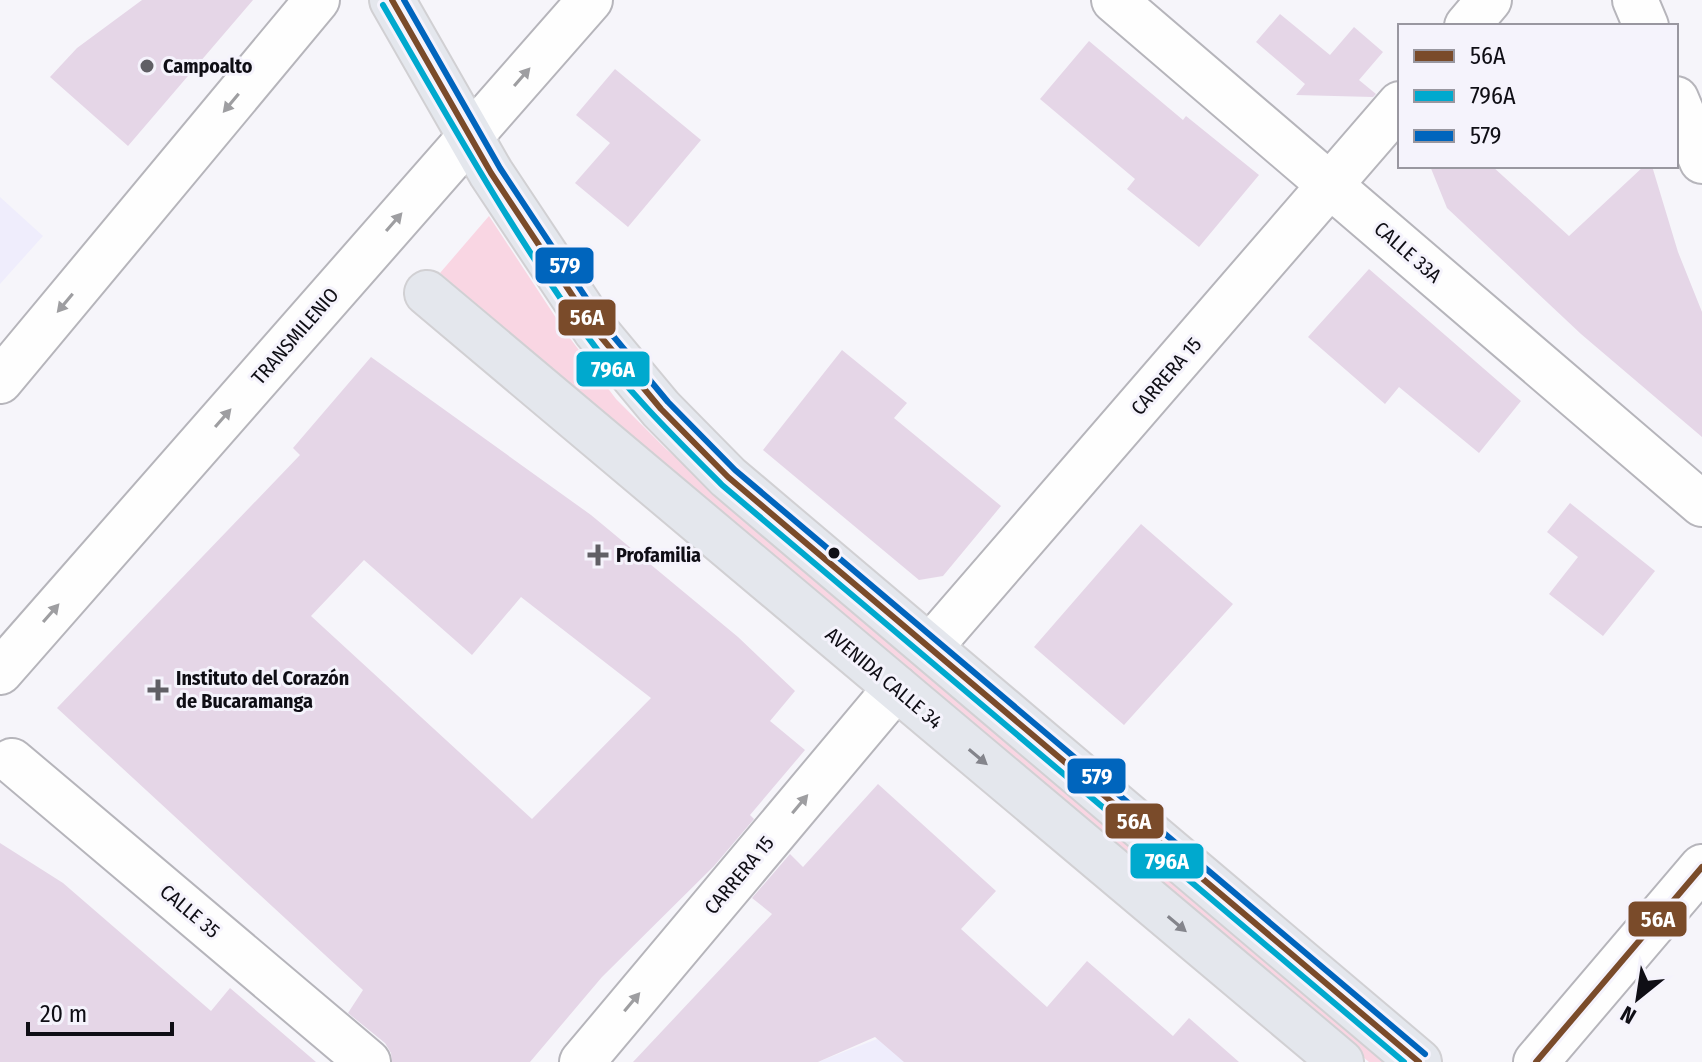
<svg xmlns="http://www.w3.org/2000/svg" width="1702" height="1062" font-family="'Fira Sans Condensed',sans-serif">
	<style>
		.built { fill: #efedfc }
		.green { fill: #f9d6e3 }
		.building { fill: #e5d6e7; fill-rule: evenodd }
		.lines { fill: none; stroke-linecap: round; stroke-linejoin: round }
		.minor-casing { stroke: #b6b5bb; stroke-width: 48 }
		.major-casing { stroke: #d1d0d3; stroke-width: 48 }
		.minor { stroke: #fefefe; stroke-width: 44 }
		.major { stroke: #e4e7ed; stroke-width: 44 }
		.bus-1-casing { stroke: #f5f3fc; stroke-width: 12 }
		.bus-2-casing { stroke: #f5f3fc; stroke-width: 12 }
		.bus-3-casing { stroke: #f5f3fc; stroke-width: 12 }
		.bus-1 { stroke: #7a4b2a; stroke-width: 6 }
		.bus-2 { stroke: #00a9ce; stroke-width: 6 }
		.bus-3 { stroke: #0065bd; stroke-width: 6 }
		.oneway { fill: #9e9ea1 }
		.oneway2 { fill: #84858c }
		.poi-dot { fill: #605f65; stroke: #f5f3fc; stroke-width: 3 }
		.bus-dot { fill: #0f0e15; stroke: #f5f3fc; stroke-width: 3 }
		.labels { text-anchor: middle; stroke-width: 6; stroke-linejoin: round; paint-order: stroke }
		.poi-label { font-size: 20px; font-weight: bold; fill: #0f0e15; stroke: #f5f3fc; text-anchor: start }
		.street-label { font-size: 20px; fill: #0f0e15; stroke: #f5f3fc }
		.line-badge { stroke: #f5f3fc; stroke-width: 3 }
		.badge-label { font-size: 22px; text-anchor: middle; font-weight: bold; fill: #fff }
	</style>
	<rect width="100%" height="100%" fill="#f6f5fa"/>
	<!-- built -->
	<path class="built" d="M0 197 43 236 0 284Z
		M877 1039 910 1062H818Z"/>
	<!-- green -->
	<path class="green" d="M489 216 566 333 616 399 666 449 1400 1062H1369L440 273Z"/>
	<!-- building -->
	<path class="building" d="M142 0H253L128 146 50 77 77 48Z
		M1280 14 1330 55 1354 27 1383 52 1359 80 1376 94 1373 97 1296 95 1305 84 1256 42Z
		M1089 41 1183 120 1186 116 1259 175 1199 247 1127 189 1135 179 1040 99Z
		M615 69 701 140 628 227 575 183 610 143 576 115Z
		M1430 166H1492L1569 236 1644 166H1652L1678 252 1702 312V437L1581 334 1447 208Z
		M1369 269 1521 401 1479 453 1399 387 1385 404 1308 337Z
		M842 350 907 403 894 418 1001 506 943 576 919 580 763 450Z
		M371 357 591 515 738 637 795 691 770 721 805 750 750 815 754 819 714 866 602 977 530 1062H392L391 1053 385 1043 348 1013 363 990 57 708 300 455 293 448ZM364 560 472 655 521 597 651 698 532 819 311 616Z
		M1570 503 1655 571 1603 636 1549 594 1578 557 1547 532Z
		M1141 524 1233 604 1124 725 1034 647Z
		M878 784 996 891 961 929 1047 1007 1087 961 1173 1036 1189 1018 1239 1062H904L875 1037 818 1062H633L772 914 752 898 790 854 803 867Z
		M0 843 63 883 211 1011 230 988 316 1062H0Z"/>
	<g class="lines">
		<defs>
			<path id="minor" d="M1114 0 1702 504
				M1635 0 1646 26
				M1467 26 1489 0
				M1676 99 1702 161
				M0 381 317 0
				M930 647 1400 104
				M0 672 590 0
				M12 761 368 1062
				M582 1062 896 688
				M1536 1062 1702 867"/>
			<path id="major" d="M392 0 491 173 596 331 661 409 728 477 1419 1062
				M427 293 1341 1062"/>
		</defs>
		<!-- minor casing -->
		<use href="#minor" class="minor-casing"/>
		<!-- major casing -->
		<use href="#major" class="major-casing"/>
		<!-- minor -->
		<use href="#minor" class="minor"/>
		<!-- major -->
		<use href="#major" class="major"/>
		<defs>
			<path id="bus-1" d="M392 0 491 173 596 331 661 409 728 477 1419 1062
				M1536 1062 1702 867"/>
			<path id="bus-2" d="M383 5C448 117 511 231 587 336 626 390 675 438 722 485L1404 1062"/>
			<path id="bus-3" d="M404 0 500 168 604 325 668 402 735 470 1425 1054"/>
		</defs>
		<!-- bus-1 casing -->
		<use href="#bus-1" class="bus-1-casing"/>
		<!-- bus-2 casing -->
		<use href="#bus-2" class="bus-2-casing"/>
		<!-- bus-3 casing -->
		<use href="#bus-3" class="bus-3-casing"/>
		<!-- bus-1 -->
		<use href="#bus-1" class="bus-1"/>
		<!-- bus-2 -->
		<use href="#bus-2" class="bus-2"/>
		<!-- bus-3 -->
		<use href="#bus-3" class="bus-3"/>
	</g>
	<!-- one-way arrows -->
	<defs><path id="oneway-solid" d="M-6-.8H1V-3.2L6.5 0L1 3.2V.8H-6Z" transform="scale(2)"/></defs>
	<g class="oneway">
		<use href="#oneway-solid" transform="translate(522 77) rotate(-49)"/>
		<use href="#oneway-solid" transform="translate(231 103) rotate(130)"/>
		<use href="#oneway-solid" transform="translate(394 222) rotate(-49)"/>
		<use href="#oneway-solid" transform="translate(65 303) rotate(130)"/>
		<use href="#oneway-solid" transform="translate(223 418) rotate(-49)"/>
		<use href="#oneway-solid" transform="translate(51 613) rotate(-49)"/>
		<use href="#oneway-solid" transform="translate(800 804) rotate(-50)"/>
		<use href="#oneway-solid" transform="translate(632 1002) rotate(-50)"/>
	</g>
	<g class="oneway2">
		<use href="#oneway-solid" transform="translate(978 757) rotate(40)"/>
		<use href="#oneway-solid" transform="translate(1177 924) rotate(40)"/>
	</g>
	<!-- markers -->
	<g class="poi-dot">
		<circle cx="147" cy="66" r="8"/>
		<path d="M594 543h8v8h8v8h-8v8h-8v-8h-8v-8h8z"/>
		<path d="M154 678h8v8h8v8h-8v8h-8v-8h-8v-8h8z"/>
	</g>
	<circle class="bus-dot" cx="834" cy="553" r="7"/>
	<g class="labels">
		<!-- poi labels -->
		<g class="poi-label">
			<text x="163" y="73">Campoalto</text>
			<text x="616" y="562">Profamilia</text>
			<text x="176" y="685">Instituto del Corazón<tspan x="176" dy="23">de Bucaramanga</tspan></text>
		</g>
		<!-- street labels -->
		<g class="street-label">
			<text transform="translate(1408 252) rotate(41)" y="7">CALLE 33A</text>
			<text transform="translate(295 336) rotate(-49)" y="7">TRANSMILENIO</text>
			<text transform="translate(1166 376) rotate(-49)" y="7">CARRERA 15</text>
			<text transform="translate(884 678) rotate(40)" y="7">AVENIDA CALLE 34</text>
			<text transform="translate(739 875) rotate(-50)" y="7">CARRERA 15</text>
			<text transform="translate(190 911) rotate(40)" y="7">CALLE 35</text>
		</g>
	</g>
	<g class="line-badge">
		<rect x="534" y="246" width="61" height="39" rx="8" fill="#0065bd"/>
		<rect x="557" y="298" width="60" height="39" rx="8" fill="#7a4b2a"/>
		<rect x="575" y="350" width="76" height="38" rx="8" fill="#00a9ce"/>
		<rect x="1066" y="757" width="61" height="38" rx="8" fill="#0065bd"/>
		<rect x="1104" y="802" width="61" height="38" rx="8" fill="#7a4b2a"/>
		<rect x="1129" y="842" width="76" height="38" rx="8" fill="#00a9ce"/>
		<rect x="1627" y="900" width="61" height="38" rx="8" fill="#7a4b2a"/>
	</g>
	<g class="badge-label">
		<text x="565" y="273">579</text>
		<text x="587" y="325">56A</text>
		<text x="613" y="377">796A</text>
		<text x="1097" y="784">579</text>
		<text x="1134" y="829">56A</text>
		<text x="1167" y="869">796A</text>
		<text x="1658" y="927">56A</text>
	</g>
	<!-- legend -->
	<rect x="1398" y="24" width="280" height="144" fill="#f5f3fc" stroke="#9997a0" stroke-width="2"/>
	<rect x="1414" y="50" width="40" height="12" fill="#7a4b2a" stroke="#9997a0" stroke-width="2"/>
	<text x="1470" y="64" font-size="24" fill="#0f0e15">56A</text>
	<rect x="1414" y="90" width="40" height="12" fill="#00a9ce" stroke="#9997a0" stroke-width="2"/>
	<text x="1470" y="104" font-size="24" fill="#0f0e15">796A</text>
	<rect x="1414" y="130" width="40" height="12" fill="#0065bd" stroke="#9997a0" stroke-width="2"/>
	<text x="1470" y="144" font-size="24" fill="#0f0e15">579</text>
	<!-- north arrow -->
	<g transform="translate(1638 998) rotate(210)" stroke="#f5f3fc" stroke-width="6" paint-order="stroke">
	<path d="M0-6L14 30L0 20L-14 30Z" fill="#0f0e15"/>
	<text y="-12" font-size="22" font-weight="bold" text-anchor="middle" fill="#0f0e15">N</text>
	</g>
	<!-- scale -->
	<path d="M28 1022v12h144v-12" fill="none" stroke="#0f0e15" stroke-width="4"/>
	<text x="40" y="1022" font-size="24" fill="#0f0e15" stroke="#f5f3fc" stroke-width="6" paint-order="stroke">20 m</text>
</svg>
